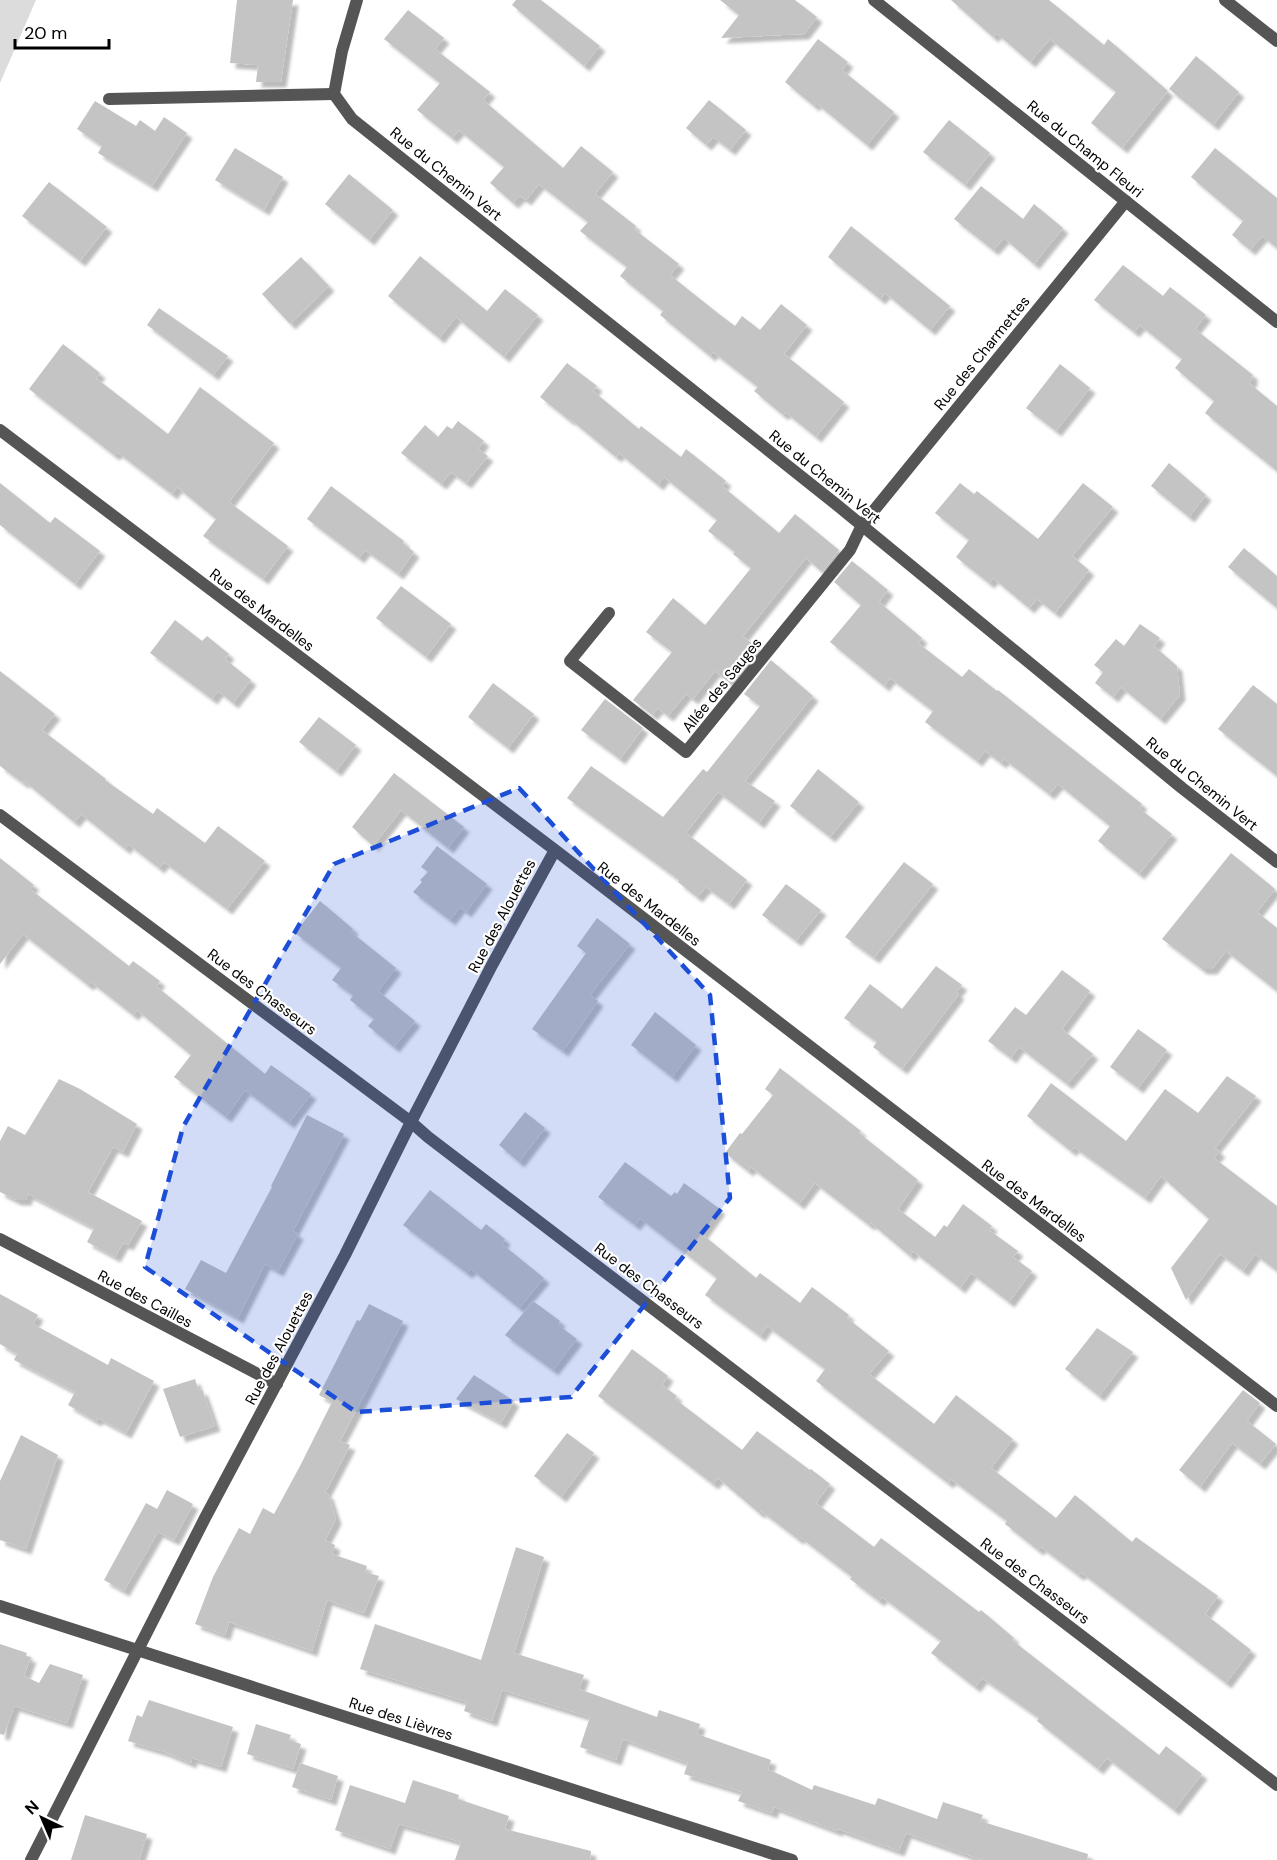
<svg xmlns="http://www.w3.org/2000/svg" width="1277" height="1860" font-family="'DM Sans',sans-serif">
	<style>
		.green { fill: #dcdcdc }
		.building { fill: #c4c4c4; filter: url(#shadow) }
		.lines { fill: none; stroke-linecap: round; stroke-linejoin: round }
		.service { stroke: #555; stroke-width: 12 }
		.minor { stroke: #555; stroke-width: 12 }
		.marked { fill: #1d4ed8; fill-opacity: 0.2; stroke: #1d4ed8; stroke-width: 4.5; stroke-dasharray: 12 8; stroke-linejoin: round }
		.labels { text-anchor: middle; stroke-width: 4.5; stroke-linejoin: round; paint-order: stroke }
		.street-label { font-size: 15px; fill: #000; stroke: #fff }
	</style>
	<defs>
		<filter id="shadow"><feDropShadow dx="5.5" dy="5.5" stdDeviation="1.5" flood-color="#0004"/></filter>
	</defs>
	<rect width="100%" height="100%" fill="#fff"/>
	<!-- green -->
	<path class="green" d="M0 0H36L0 83Z"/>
	<!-- building -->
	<path class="building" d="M237 0H293L281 82H256L258 65 230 63Z
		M516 0H541L600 46 584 66 512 5Z
		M720 0H795L817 17 804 34 721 38 739 15Z
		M951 0H1049L1104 45 1108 39 1168 91 1122 148 1091 123 1116 92 1050 39 1030 62 996 33 993 37Z
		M408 10 444 38 435 49 490 92 483 100 563 168 581 146 613 172 595 194 636 226 634 229 679 264 670 275 719 314 735 326 742 316 760 330 781 304 807 325 784 354 844 402 816 437 785 412 783 415 754 391 758 387 713 352 710 356 660 315 663 311 620 276 627 267 580 231 588 222 539 184 526 200 520 196 513 203 490 183 504 167 459 130 452 138 417 110 440 83 384 39Z
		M818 39 848 62 842 70 894 112 867 145 816 103 814 106 785 82Z
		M1196 56 1239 92 1213 125 1169 89Z
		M709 100 746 130 730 150 713 137 706 145 686 128Z
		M95 101 136 126 140 120 155 131 164 117 187 133 152 186 98 153 102 146 77 129Z
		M949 120 990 153 965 185 923 152Z
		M235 148 283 177 264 210 215 180Z
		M1215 148 1277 198V248L1262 236 1250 250 1232 235 1243 221 1191 177Z
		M349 174 393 210 369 240 325 204Z
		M49 182 107 227 80 261 22 216Z
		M981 186 1023 219 1034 204 1063 228 1034 264 1004 238 993 250 954 219Z
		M851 226 950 306 930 330 885 293 880 299 828 257Z
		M420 256 487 311 505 289 538 315 504 357 456 317 439 338 388 296Z
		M301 257 329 286 290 324 262 294Z
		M1123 265 1163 296 1170 287 1206 315 1195 329 1253 375 1251 377 1253 379 1249 383 1277 406V471L1205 413 1214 401 1175 368 1182 359 1140 325 1134 332 1094 300Z
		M159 308 228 356 213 375 147 325Z
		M63 344 100 373 96 378 168 434 200 387 274 443 216 519 177 487 172 494 117 452 114 455 29 389Z
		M567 363 597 386 593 391 639 429 641 426 681 457 686 449 726 481 722 486 779 533 795 514 839 550 822 572 806 558 743 636 759 650 731 684 715 671 693 699 686 694 668 716 658 708 652 715 633 700 672 652 646 632 673 598 705 625 751 568 733 554 735 552 708 531 717 520 664 477 658 485 619 453 616 457 570 419 569 420 540 397Z
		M1060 364 1090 388 1056 431 1026 408Z
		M458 421 484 441 478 449 488 456 466 483 451 472 441 484 401 453 425 425 438 437 447 426 452 429Z
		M1169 463 1206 495 1189 517 1151 486Z
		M0 483 50 523 55 517 100 551 75 584 0 525Z
		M960 483 974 494 977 491 1038 539 1083 483 1113 507 1072 556 1089 570 1055 613 1037 599 1029 608 993 578 989 583 956 557 969 540 935 513Z
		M331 486 404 541 403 543 414 552 398 574 365 550 359 558 307 519Z
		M229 502 288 546 263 579 203 536Z
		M1244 548 1277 576V608L1228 567Z
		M852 561 888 590 879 602 922 638 918 643 962 677 969 669 997 691 998 690 1142 804 1139 808 1172 834 1139 874 1098 841 1110 826 1058 784 1049 794 1004 759 1001 763 985 751 977 761 925 722 933 711 890 678 884 686 830 642 861 605 834 582Z
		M401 586 451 624 426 657 376 618Z
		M175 620 202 641 207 636 229 654 225 659 251 680 233 703 218 691 212 699 150 653Z
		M1140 624 1160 638 1154 646 1177 666 1180 695 1160 719 1121 687 1113 697 1095 683 1103 672 1094 665 1116 639 1124 646Z
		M771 660 813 696 745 781 775 801 759 823 718 792 686 833 747 880 729 904 706 887 697 897 678 882 679 880 567 798 591 766 663 817 703 769 707 772 760 706 744 694Z
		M0 671 55 714 42 730 106 779 105 780 153 814 157 808 205 843 218 826 265 861 227 909 164 862 159 868 128 844 125 849 81 814 74 822 24 781 23 783 0 766Z
		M493 683 534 714 508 748 468 717Z
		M1253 685 1277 704V776L1218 729Z
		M605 699 643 728 620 759 581 730Z
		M319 717 356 745 336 771 299 742Z
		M818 769 859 802 830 837 790 806Z
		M394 773 464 827 448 848 401 810 373 846 352 827Z
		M437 846 487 884 466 912 460 907 450 920 413 892 422 882 420 880 428 872 421 867Z
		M1231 853 1275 889 1257 912 1277 928V991L1226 951 1212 969H1202L1162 939Z
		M0 858 34 885 30 889 129 966 133 961 160 981 156 986 265 1074 271 1065 311 1094 289 1123 245 1090 226 1117 174 1077 191 1055 137 1010 133 1015 91 982 88 985 23 934 0 964Z
		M904 862 933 884 874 958 845 937Z
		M786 884 821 910 796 941 762 915Z
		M320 901 353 929 351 932 396 968 378 991 415 1021 394 1047 368 1026 374 1019 350 1000 353 995 332 980 341 968 295 933Z
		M597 918 630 944 590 995 598 1001 563 1051 532 1029 586 953 577 946Z
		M936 966 962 985 956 992 959 994 902 1069 873 1047 877 1042 844 1018 870 984 902 1009Z
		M1062 970 1090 991 1062 1029 1093 1054 1067 1084 1019 1047 1011 1058 988 1041 1015 1007 1026 1015Z
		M655 1012 696 1045 672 1077 631 1045Z
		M1138 1029 1167 1050 1138 1088 1110 1067Z
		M780 1068 861 1131 859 1133 918 1180 898 1209 935 1237 944 1225 947 1227 963 1204 992 1226 989 1230 1018 1251 1013 1257 1032 1271 1009 1302 971 1273 960 1288 913 1251 910 1256 871 1223 869 1225 815 1183 799 1204 751 1167 748 1171 725 1153 740 1133 742 1134 773 1095 765 1089Z
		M1227 1076 1256 1096 1215 1148 1220 1152 1214 1158 1277 1206V1271L1255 1254 1243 1271 1220 1254 1186 1300 1171 1268 1209 1219 1161 1176 1145 1198 1074 1147 1071 1151 1027 1116 1051 1083 1126 1141 1165 1089 1198 1113Z
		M59 1079 80 1089 137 1124 123 1152 113 1147 88 1192 142 1221 128 1245 123 1243 115 1257 87 1242 94 1228 28 1194 26 1200H16L0 1192V1141L8 1126 25 1135Z
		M525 1112 545 1128 519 1162 499 1145Z
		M307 1115 344 1134 293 1231 298 1234 278 1271 265 1264 238 1318 185 1289 201 1260 226 1273 272 1187 271 1186Z
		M625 1162 671 1196 675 1192 677 1194 684 1183 720 1209 702 1234 756 1278 760 1273 800 1303 812 1287 849 1315 847 1318 889 1351 869 1374 934 1424 956 1395 1013 1439 991 1468 1056 1518 1075 1495 1132 1542 1136 1537 1218 1596 1205 1614 1251 1650 1226 1683 1082 1573 1078 1575 1041 1547 1038 1550 1005 1524 1007 1521 951 1479 948 1483 858 1414 816 1381 825 1369 767 1326 760 1336 705 1295 717 1278 640 1218 635 1225 598 1197Z
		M430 1190 481 1230 486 1224 505 1239 502 1244 544 1278 519 1308 471 1269 467 1273 403 1225Z
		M0 1294 38 1315 33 1324 108 1365 111 1358 154 1381 126 1433 98 1418 96 1421 68 1405 75 1392 14 1360 17 1354 0 1344Z
		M533 1301 560 1321 558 1325 577 1339 553 1370 505 1335Z
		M369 1304 403 1321 340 1441 350 1445 325 1493 328 1494 336 1519 325 1540 335 1545 332 1554 367 1566 365 1572 379 1576 364 1613 327 1600 312 1651 229 1622 225 1635 195 1624 213 1577 239 1528 250 1534 263 1508 274 1514 300 1466 332 1402 319 1395 357 1320 360 1321Z
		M1097 1328 1133 1352 1099 1396 1065 1369Z
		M632 1349 668 1376 662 1385 677 1396 675 1399 742 1450 757 1431 810 1470 811 1469 830 1484 816 1503 874 1547 881 1538 979 1612 981 1610 1014 1638 1012 1640 1159 1755 1166 1746 1202 1774 1174 1810 1107 1758 1098 1769 1037 1721 1039 1718 982 1678 975 1687 931 1653 941 1641 882 1597 879 1601 850 1579 852 1577 800 1537 798 1539 761 1511 759 1513 718 1478 713 1484 598 1396Z
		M474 1375 514 1401 501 1423 456 1399Z
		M195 1379 199 1391 202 1389 215 1426 180 1437 163 1389Z
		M1243 1390 1260 1403 1247 1421 1276 1444 1260 1464 1232 1443 1200 1487 1179 1470Z
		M567 1433 594 1453 561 1497 534 1476Z
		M21 1435 58 1455 26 1549 0 1540V1481Z
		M167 1490 193 1504 174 1540 158 1532 124 1591 104 1580 146 1503 157 1509Z
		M516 1547 544 1557 514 1653 584 1675 579 1689 657 1717 659 1710 700 1724 697 1734 771 1760 768 1769 812 1790 814 1785 875 1805 878 1798 937 1819 943 1802 983 1815 980 1821 1088 1854 1087 1860H982L906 1833 899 1851 838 1829 837 1831 774 1807 772 1813 738 1801 742 1792 684 1774 688 1763 623 1739 616 1760 580 1747 590 1717 502 1690 492 1721 464 1711 467 1702 360 1669 375 1624 481 1660Z
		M0 1644 27 1653 26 1656 31 1657 24 1676 39 1683 50 1664 83 1675 67 1723 14 1706 16 1701 4 1735 0 1734Z
		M149 1700 233 1727 221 1767 192 1758 191 1763 165 1752 128 1741 137 1715 142 1717Z
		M256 1724 291 1735 289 1740 301 1744 293 1769 247 1754Z
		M300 1763 338 1776 331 1800 292 1787Z
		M413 1780 459 1795 458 1799 509 1816 505 1829 591 1851 590 1860H455L461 1842 399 1824 390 1849 335 1830 350 1785 405 1803Z
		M85 1815 147 1834 139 1860H71Z"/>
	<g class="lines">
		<!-- service -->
		<path class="service" d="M109 99 334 94"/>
		<!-- minor -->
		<path class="minor" d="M357 0 342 51 334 94 352 119 837 505 1182 788 1277 862
			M874 0 1277 322
			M1225 0 1277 41
			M0 430 555 850 1277 1406
			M609 613 570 661 686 752 850 550 862 525 1126 201
			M0 815 411 1122 428 1137 1277 1785
			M0 1239 277 1384
			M0 1606 792 1860
			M31 1860 205 1518 345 1255 411 1122 492 965 555 850"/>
	</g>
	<!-- marked area -->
	<path class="marked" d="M519 788 710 995 730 1198 571 1397 356 1412 145 1267 183 1127 334 864Z"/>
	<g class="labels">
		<!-- street labels -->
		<g class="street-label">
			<text transform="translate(1085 149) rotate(39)" y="5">Rue du Champ Fleuri</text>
			<text transform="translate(446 174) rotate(39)" y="5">Rue du Chemin Vert</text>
			<text transform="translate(982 353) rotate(-51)" y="5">Rue des Charmettes</text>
			<text transform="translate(825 477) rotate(39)" y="5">Rue du Chemin Vert</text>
			<text transform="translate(262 610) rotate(37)" y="5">Rue des Mardelles</text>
			<text transform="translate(722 685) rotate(-51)" y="5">Allée des Sauges</text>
			<text transform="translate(1202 784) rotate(39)" y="5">Rue du Chemin Vert</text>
			<text transform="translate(649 904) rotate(38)" y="5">Rue des Mardelles</text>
			<text transform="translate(502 916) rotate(-62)" y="5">Rue des Alouettes</text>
			<text transform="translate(262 992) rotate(37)" y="5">Rue des Chasseurs</text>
			<text transform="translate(1034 1201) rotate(37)" y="5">Rue des Mardelles</text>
			<text transform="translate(649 1286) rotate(37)" y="5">Rue des Chasseurs</text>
			<text transform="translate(145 1299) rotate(28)" y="5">Rue des Cailles</text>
			<text transform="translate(279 1348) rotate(-62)" y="5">Rue des Alouettes</text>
			<text transform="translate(1035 1581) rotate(37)" y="5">Rue des Chasseurs</text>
			<text transform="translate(401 1719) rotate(18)" y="5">Rue des Lièvres</text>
		</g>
	</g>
	<!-- north arrow -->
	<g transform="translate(42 1818) rotate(316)" stroke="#ffffff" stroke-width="4.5" paint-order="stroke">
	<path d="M0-4.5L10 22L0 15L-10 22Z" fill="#000000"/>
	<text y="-9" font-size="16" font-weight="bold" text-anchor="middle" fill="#000000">N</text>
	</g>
	<!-- scale -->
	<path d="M15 39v9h94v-9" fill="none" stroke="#000000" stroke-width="3"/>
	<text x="24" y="39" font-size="18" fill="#000000" stroke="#ffffff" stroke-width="4.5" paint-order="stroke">20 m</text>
</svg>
